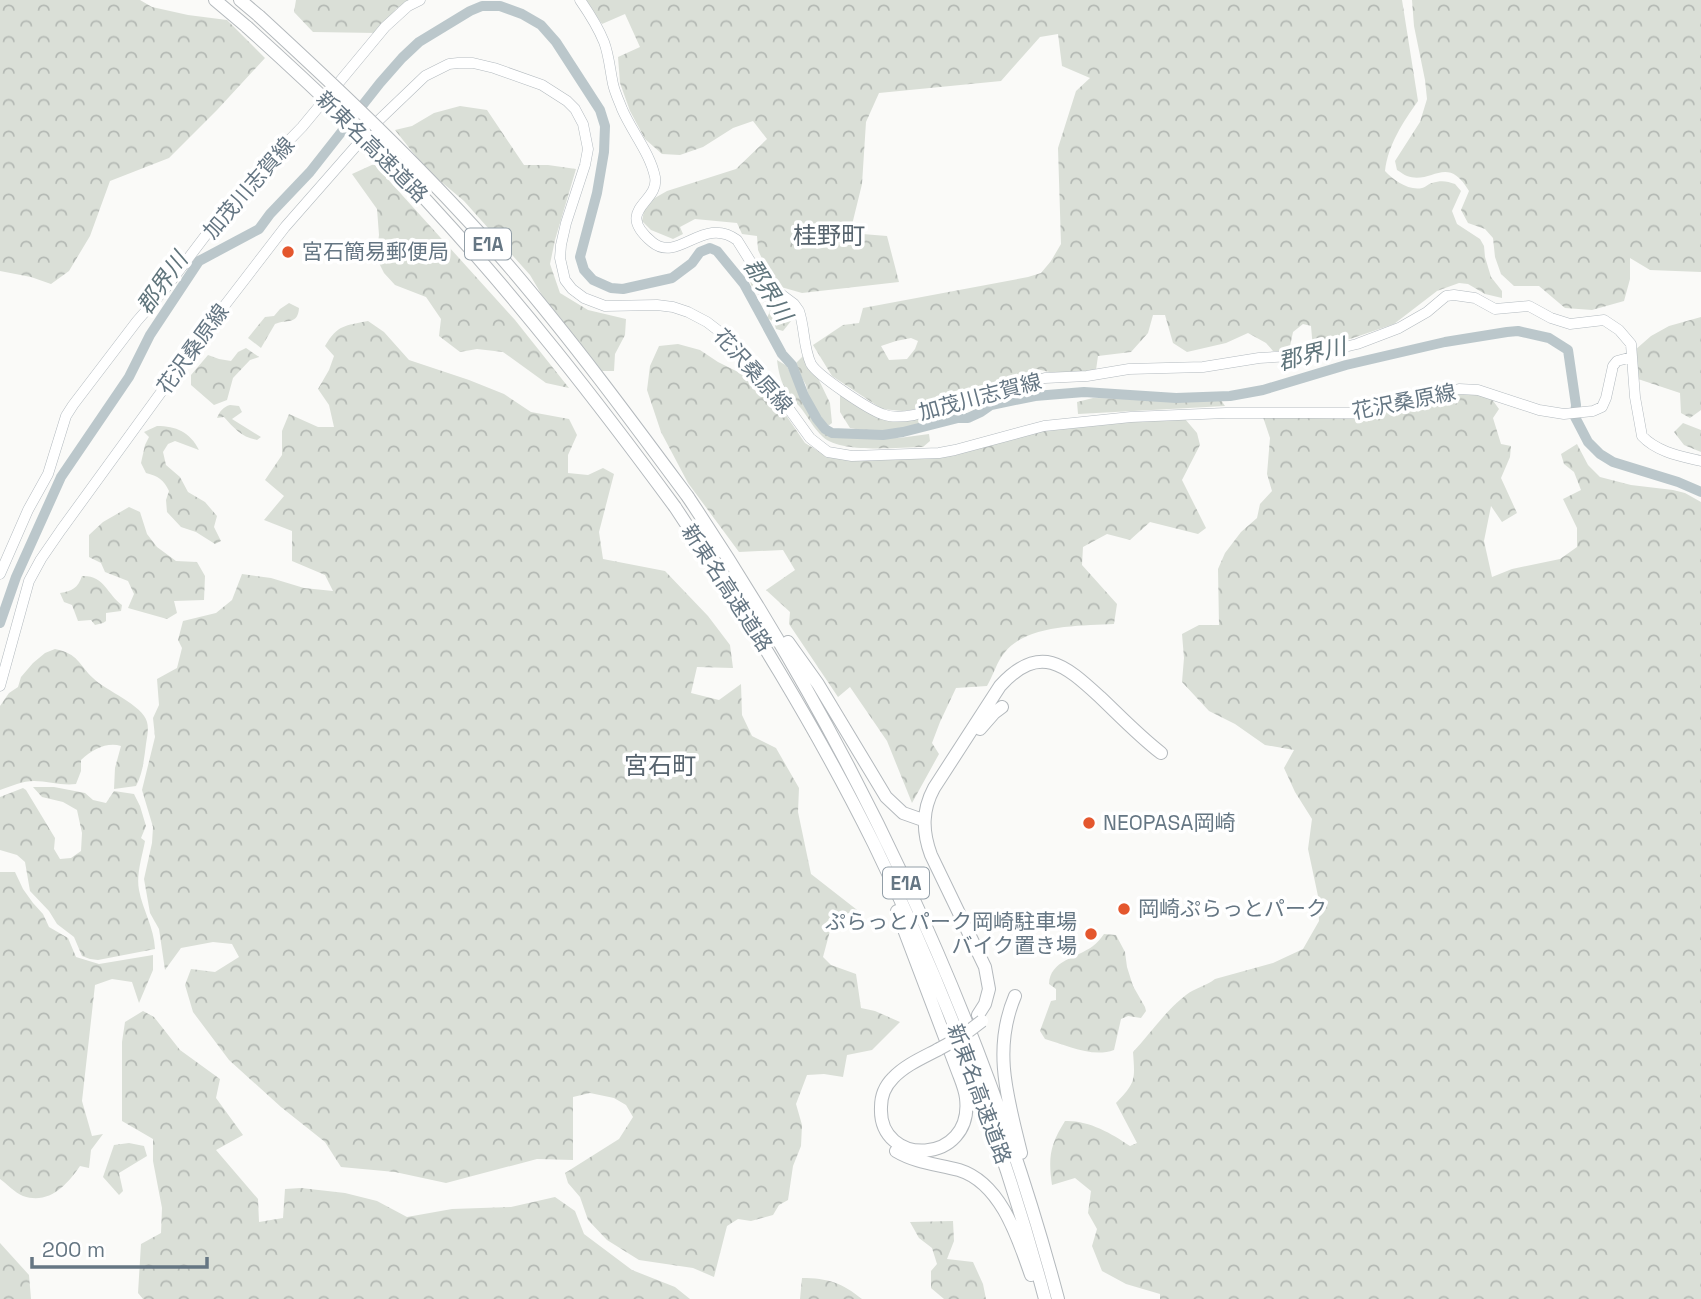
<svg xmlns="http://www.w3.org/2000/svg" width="1701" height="1299" font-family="'Space Grotesk','Noto Sans JP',sans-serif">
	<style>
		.forest { fill: url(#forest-crowns); fill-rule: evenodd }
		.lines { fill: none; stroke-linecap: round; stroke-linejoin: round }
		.river { stroke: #bbc7cb; stroke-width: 10 }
		.secondary-casing { stroke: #b3babf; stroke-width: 11 }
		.motorway-casing { stroke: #b4b9bd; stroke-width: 14 }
		.secondary { stroke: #fff; stroke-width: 10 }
		.motorway { stroke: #fff; stroke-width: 12 }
		.motorway-bridge-casing { stroke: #b4b9bd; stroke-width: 14; stroke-linecap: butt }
		.motorway-bridge { stroke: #fff; stroke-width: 12 }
		.poi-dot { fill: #e4572e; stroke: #fff; stroke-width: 2.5 }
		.labels { text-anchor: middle; stroke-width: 7; stroke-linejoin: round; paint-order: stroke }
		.shield { fill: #fff; stroke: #939fa8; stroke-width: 2 }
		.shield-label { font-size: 19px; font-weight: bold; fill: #657683 }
		.street-label { font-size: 21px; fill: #657683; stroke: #fff }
		.poi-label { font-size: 21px; fill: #657683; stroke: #fff; text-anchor: start }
		.water-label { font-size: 23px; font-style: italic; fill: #60757c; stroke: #fff }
		.quarter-label { font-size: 24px; fill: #57646e; stroke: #fff }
	</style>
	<defs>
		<pattern id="forest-crowns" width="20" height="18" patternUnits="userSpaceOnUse" patternTransform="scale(1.75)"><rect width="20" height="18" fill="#dadfd7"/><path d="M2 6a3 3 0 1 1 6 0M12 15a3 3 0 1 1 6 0" fill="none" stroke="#b4b9b4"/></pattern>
	</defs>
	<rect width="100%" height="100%" fill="#fafaf8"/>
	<!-- forest -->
	<path class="forest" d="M0 0H140L152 7 188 15 227 20 265 58 217 110 169 158 110 181 90 236 69 271 51 284 31 277 0 271Z
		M296 0H410L397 8 377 33 313 32 294 12Z
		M585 0H1402L1418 101C1403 122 1388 145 1385 171 1393 180 1409 191 1422 188 1424 188 1430 183 1432 183 1441 180 1447 181 1455 184L1461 191 1452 211 1457 224 1480 239 1484 246 1485 257 1491 277 1502 291V298L1485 294 1468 284 1459 283 1437 291 1394 324 1353 338 1313 349 1311 326 1303 324 1293 332 1289 351H1273L1266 343 1248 333 1226 343 1187 352 1173 343 1165 315H1153L1148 333 1131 352 1098 356 1096 370 1058 374 1032 368 1028 376 927 408 902 411 882 409 832 376 813 345 843 325 859 323 863 308 1028 277 1041 273 1051 261 1061 244 1058 148 1076 91 1090 78 1062 66 1058 34 1040 37 1001 81 879 93 866 122 862 184 850 233 887 236 899 282 802 293 781 287 762 272 766 267 758 250 757 236 742 234 737 223 695 219 680 227 683 234 673 239 651 230 642 221 644 211 653 199 667 191 736 169 767 139 753 121 733 128 703 147 680 155 662 154 645 139 630 111 620 83 618 57 640 47 625 14 602 24ZM911 338 918 341 915 349 907 359 889 360 881 346 896 341Z
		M1412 0H1701V272L1650 270 1630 258V279L1624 301 1592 310 1565 308 1539 286H1514L1501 274 1495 257 1493 238 1485 229 1468 223 1461 210 1469 191C1447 153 1432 185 1407 176 1404 175 1401 172 1397 170L1395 161 1420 122 1427 99 1425 80 1414 26Z
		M460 106 487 110 524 165H548L576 169 555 240 550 264 560 293 588 310 626 319 625 335 615 354 614 371H602L546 302 530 275 464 201 426 169 395 130 412 126 434 113Z
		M374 164 515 320 569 388 546 383 503 352 477 349 460 352 439 336 441 319 426 297 395 285 384 273 376 257 379 235 377 209 352 174Z
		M751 273 762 286 774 294 795 313V316L783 331 776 329 774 322 767 318 770 311 751 285 749 274Z
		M289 303 299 308C298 325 287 319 275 324L261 348 248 338 265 317 274 316 280 309Z
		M1701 317V410L1690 418 1681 413 1680 393 1638 379 1635 350 1651 336 1669 326Z
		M368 321 384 332 409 360 469 380 504 394 531 412 569 419 577 435 568 455V473L588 475 603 468 614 474 599 532 603 559 665 571 708 616 730 645 733 668 697 667 691 693 719 700 741 684 742 715 752 736 776 748 799 788 798 812 811 874 861 913 834 916 823 957 831 965 856 974 861 1008 875 1011 900 1022 872 1050 847 1055 843 1077 824 1074 807 1075 796 1104 802 1125 801 1146 793 1166 788 1200 779 1205 773 1215 751 1221 738 1219 727 1226 714 1277 693 1268 639 1260 607 1240 588 1220 580 1197 568 1183 565 1173 619 1139 633 1117 626 1105 614 1098 590 1093 573 1097V1160L537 1159 446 1183 395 1172 341 1167 325 1142 281 1107 229 1060 193 1012 185 985 191 969 215 972 239 957 232 944 213 942 181 948 165 970 159 929 150 913 144 879 152 843 153 827 142 790 155 737 153 718 159 705 157 679 177 668 182 648 178 640 183 621 216 613 232 600 242 574 271 578 304 588 333 591 325 575 292 561V531L264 520 284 496 265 480 282 455V431L289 414 318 427H334L329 405 318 389 329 370 334 356 325 346C338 324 345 326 368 321Z
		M678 344 700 350 718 362 738 372 749 369 777 402 805 443 825 455 941 456 1044 430 1154 419H1185L1197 433 1200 445 1182 480 1206 528 1198 534 1150 522 1130 540 1107 534 1083 547 1082 565 1117 604 1114 624C1081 626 1028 624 1005 652 997 661 993 676 987 686L956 688 940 722 932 743 939 754 912 803 887 741 850 687 838 697 789 624 790 612 766 590 795 570 783 550 739 552 688 483 661 432 647 390 650 366 659 346Z
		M246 348 259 357 250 360 233 378 227 400 214 405 191 385V375L208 355 219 359 231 361 238 352Z
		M803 356 817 376 830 403 832 423 828 426 810 402 806 385 802 378 796 363Z
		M777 360 787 366 808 412 828 434 837 437 899 438 929 434 930 441 923 447C898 447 842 454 823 437 814 429 808 417 800 407 785 390 780 384 777 360Z
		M840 392 894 421 913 420 952 411 953 414 941 420 879 433 850 428 840 412Z
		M1469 392 1491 398 1499 409 1493 418 1501 444 1511 446 1510 457 1501 478 1517 513 1502 522 1491 506 1484 541 1492 577 1512 569 1560 559 1577 547V528L1563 499 1581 490 1574 472 1564 464 1561 454 1577 444 1588 465 1600 477 1631 485 1673 490 1685 493 1701 502V1299H1160V1294L1126 1284 1102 1271 1092 1246 1097 1229 1088 1213 1091 1191 1075 1178 1052 1185C1048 1157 1050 1145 1065 1121 1088 1120 1111 1133 1130 1146L1137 1143 1116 1103C1136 1082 1135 1080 1133 1052 1151 1033 1166 1010 1186 995 1195 988 1206 986 1215 979L1273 963 1303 949 1319 921 1318 896 1308 849 1312 819 1295 792 1284 768 1294 750 1265 745 1235 724 1209 711 1182 682 1184 658 1182 634 1199 625H1219L1218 569 1225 553 1241 532 1257 518 1260 504 1272 491 1267 474 1270 438 1263 417 1356 419 1386 409Z
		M1093 398 1221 400 1225 406 1078 414 1077 402Z
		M230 405 239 406 242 412 232 419 261 437 257 440C241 437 234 428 224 417L217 418C220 411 223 407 230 405Z
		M1683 423 1701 430V452L1684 445 1674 432Z
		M157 426C176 426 190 432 199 450L175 441 168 444 163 452 166 465 180 477 188 492 205 502 217 516 214 527 221 541 215 544 196 532 181 527 167 512 166 500 169 491C164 480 158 476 146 473L141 463 145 445 149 437 144 432Z
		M129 507 140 512 147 534 157 547 176 561 197 562 205 576 204 600 174 601 177 613 167 619 128 608 134 594 128 581 105 572 101 563 89 557V535L103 522Z
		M82 576C104 575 107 594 122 605L121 611 106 613V621L103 623 95 625 91 620 78 621 72 605 64 602 60 593C72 591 78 588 82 576Z
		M55 649C79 654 78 664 93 678 106 691 143 705 147 722 149 729 147 737 146 744 144 759 143 773 136 786L114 789 115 768 121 746C107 742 93 749 81 760V771L76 784C62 786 48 781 34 781 23 781 11 786 0 790V706L9 693 18 687 21 677 33 663 45 653Z
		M33 787H54L85 793 93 800 106 803 114 791 134 794 140 806 146 826 141 838 145 841C142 857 136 875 139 890 143 911 154 927 155 949L98 960 90 959 82 956 74 937 57 924 49 911 30 891 25 862 17 855 0 850V797L23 788 26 790 55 838 54 849 60 859 71 858 81 851 82 833 77 810 63 802 42 797Z
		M0 872H15L23 889 33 903 43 914 49 927 68 938 76 957 99 964 153 955V970L139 1003 132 982 112 979 95 985 82 1101 92 1136 103 1134 91 1150 89 1168 80 1166C67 1185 49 1205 23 1196 15 1193 7 1184 0 1179Z
		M1104 934 1116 935 1125 952 1127 967 1133 986 1145 1007 1146 1011 1141 1018 1128 1016 1121 1019 1114 1050C1092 1058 1066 1045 1045 1039L1040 1031 1051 1001 1056 1000V989L1049 984C1050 960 1077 958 1093 946 1097 943 1101 938 1104 934Z
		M143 1011 154 1017 180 1050 220 1079 216 1098 243 1135 216 1150 258 1199 259 1222 283 1218 285 1189 301 1188 345 1193 377 1201 407 1217 452 1209 511 1207 555 1197 575 1211 584 1234 632 1270 675 1287 690 1299H143L138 1293 141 1244 161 1233 162 1208 153 1161V1139L122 1121V1042L125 1022Z
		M129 1143 144 1146 147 1156 119 1173 123 1191 119 1195 103 1177 114 1145Z
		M953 1221 954 1241 947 1259 973 1262 983 1284 986 1299H944L931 1288V1271L937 1264 932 1248 919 1238 910 1222Z
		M0 1243 29 1275 31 1299H0Z
		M802 1278C828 1278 842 1283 862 1299H800Z"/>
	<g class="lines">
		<!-- river -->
		<path class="river" d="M0 623 16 577 61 477 129 377 150 335 199 261 259 229 270 214 310 172 380 83 402 58 419 42 470 11 482 6H500L522 14 541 25 556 42 600 110 605 126 604 152 597 193 580 257 584 270 593 280 611 288 623 289 672 278 692 263 700 252 710 248 717 251 744 284 782 354 792 365 804 396 817 419 825 429 832 433 883 435 903 432 958 418H968L981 412 991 405 1035 396 1084 392 1176 398 1230 396 1263 390 1346 365 1445 342 1507 332 1518 331 1549 338 1568 350 1576 405 1575 417 1588 442 1600 454 1613 462 1678 482 1701 492"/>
		<defs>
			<path id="secondary" d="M580 0C589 13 598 27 604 42 609 55 610 70 613 84 615 93 619 101 622 109 632 132 650 153 655 177 660 203 613 209 652 242 678 264 703 215 737 240L762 280 794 304 799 311C805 328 803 347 811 364 818 376 868 409 882 414 892 418 903 417 914 415L1045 378 1087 376 1129 369 1203 367 1259 358 1310 355 1324 352 1357 344 1399 328 1427 312 1446 296 1454 295 1475 298 1495 309 1529 306 1551 318 1570 324 1604 320 1619 330 1631 344 1635 397 1642 436C1657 452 1680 456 1701 461
				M0 574 28 510 48 474 66 416 73 405 137 321 165 289 237 194 302 127 385 27 408 6 420 0
				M0 686 29 581 41 559 61 530 215 318 285 227 378 121 425 76 449 64 458 63H473L494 68 542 85 567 101 575 109 583 124 588 149 585 165 566 223 561 245 560 258 565 280 572 289 584 298 605 306 657 305 673 307 688 312 707 322 720 332 743 354 776 391 810 438 828 452 852 456 939 453 955 450 1044 426 1131 417 1226 413H1355L1459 389 1478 390 1539 410 1564 414 1593 411 1602 407 1606 398 1613 366 1617 361 1632 357"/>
			<path id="motorway" d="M215 0 247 27
				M240 0 259 16
				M688 497C852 742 982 1013 1058 1299
				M675 507C747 616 816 727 874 844 945 990 1003 1142 1045 1299
				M788 642 818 684 886 797 903 813 920 819
				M980 729 994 713 1002 707
				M897 911 958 1072C961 1080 965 1089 966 1098 974 1165 878 1168 881 1107 881 1096 885 1086 893 1078 905 1065 924 1057 939 1049
				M1015 996C992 1050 1008 1099 1021 1153
				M978 1015 985 1004 989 989 985 967 931 855C922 831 922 810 934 788L1000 686C1040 642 1065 665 1100 697 1120 716 1139 736 1161 753
				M896 1151C916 1163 937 1164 959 1170 1001 1183 1018 1238 1031 1275"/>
		</defs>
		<!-- secondary casing -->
		<use href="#secondary" class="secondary-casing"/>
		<!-- motorway casing -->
		<use href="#motorway" class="motorway-casing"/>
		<!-- secondary -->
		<use href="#secondary" class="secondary"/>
		<!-- motorway -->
		<use href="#motorway" class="motorway"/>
		<defs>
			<path id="motorway-bridge" d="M259 16C347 97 435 180 513 271 575 344 631 420 688 497
				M247 27C309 83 370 140 427 201 517 298 597 401 675 507
				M939 1049 961 1037 982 1021"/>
		</defs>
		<!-- motorway-bridge casing -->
		<use href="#motorway-bridge" class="motorway-bridge-casing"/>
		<!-- motorway-bridge -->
		<use href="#motorway-bridge" class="motorway-bridge"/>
	</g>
	<!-- markers -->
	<g class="poi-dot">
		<circle cx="288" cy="252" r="7"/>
		<circle cx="1089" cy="823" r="7"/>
		<circle cx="1124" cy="909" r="7"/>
		<circle cx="1091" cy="934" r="7"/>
	</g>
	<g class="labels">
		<!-- shield labels -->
		<g class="shield">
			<rect x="465" y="228.5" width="46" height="31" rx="5"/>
			<rect x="883" y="867.5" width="46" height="31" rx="5"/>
		</g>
		<g class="shield-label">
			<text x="488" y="251">E1A</text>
			<text x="906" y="890">E1A</text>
		</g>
		<!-- street labels -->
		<g class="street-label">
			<text transform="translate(372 147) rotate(45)" y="7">新東名高速道路</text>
			<text transform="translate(249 188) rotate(-49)" y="7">加茂川志賀線</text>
			<text transform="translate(193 349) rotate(-54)" y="7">花沢桑原線</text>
			<text transform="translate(753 371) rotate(48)" y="7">花沢桑原線</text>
			<text transform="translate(980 397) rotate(-15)" y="7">加茂川志賀線</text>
			<text transform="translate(1404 402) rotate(-11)" y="7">花沢桑原線</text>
			<text transform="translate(727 588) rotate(57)" y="7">新東名高速道路</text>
			<text transform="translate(979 1094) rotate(70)" y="7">新東名高速道路</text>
		</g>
		<!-- poi labels -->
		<g class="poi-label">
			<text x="302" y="259">宮石簡易郵便局</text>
			<text x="1103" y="830">NEOPASA岡崎</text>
			<text x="1138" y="916">岡崎ぷらっとパーク</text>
			<text x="1077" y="929" text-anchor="end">ぷらっとパーク岡崎駐車場<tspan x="1077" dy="24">バイク置き場</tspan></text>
		</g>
		<!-- water labels -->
		<g class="water-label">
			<text transform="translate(162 283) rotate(-55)" y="8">郡界川</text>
			<text transform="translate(768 290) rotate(58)" y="8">郡界川</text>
			<text transform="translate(1312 354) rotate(-14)" y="8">郡界川</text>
		</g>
		<!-- quarter labels -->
		<g class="quarter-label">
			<text x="829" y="244">桂野町</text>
			<text x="660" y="774">宮石町</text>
		</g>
	</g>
	<!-- scale -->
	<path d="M32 1257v10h175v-10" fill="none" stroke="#657683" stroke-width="3.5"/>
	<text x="42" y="1257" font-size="21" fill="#657683" stroke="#ffffff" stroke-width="5" paint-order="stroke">200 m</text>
</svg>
